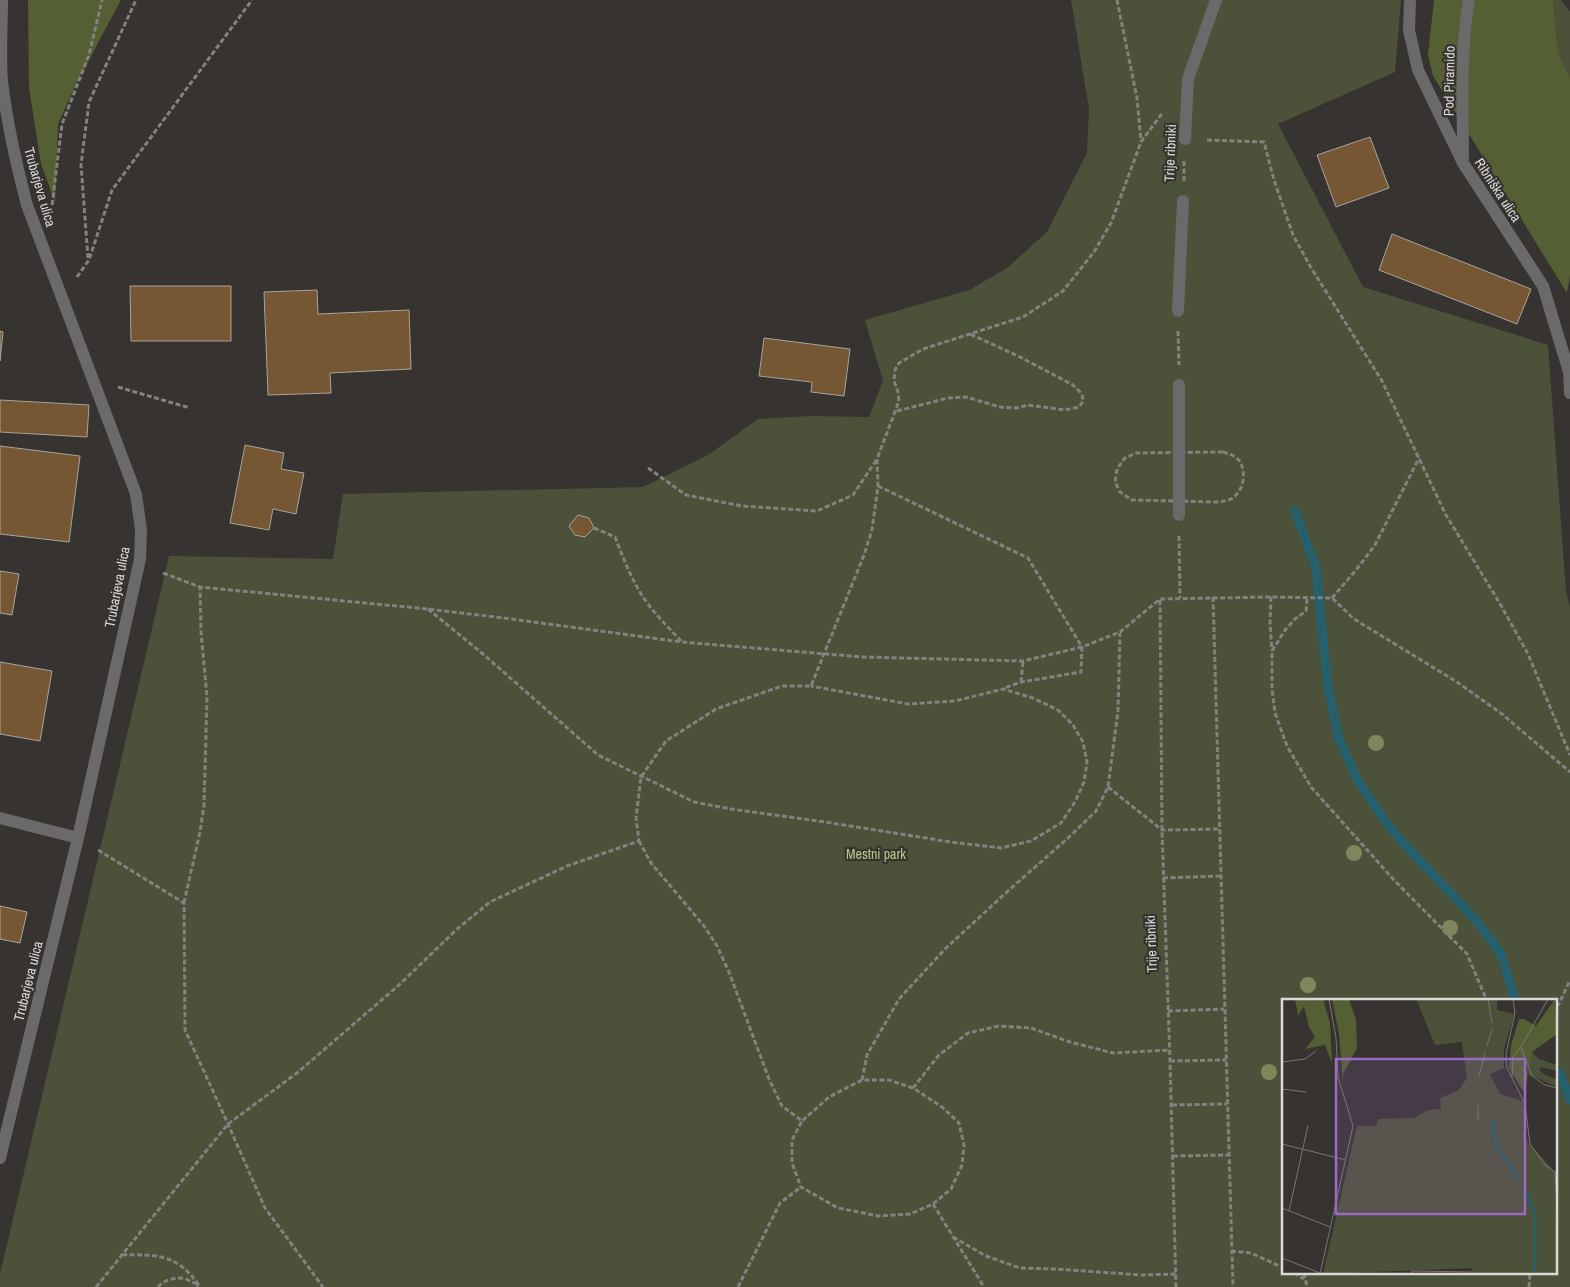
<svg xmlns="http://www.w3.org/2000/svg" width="1570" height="1287" font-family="'Archivo Narrow',sans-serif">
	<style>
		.green { fill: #4c5239; fill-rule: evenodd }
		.forest { fill: #555f34 }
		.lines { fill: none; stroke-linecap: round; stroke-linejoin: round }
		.stream { stroke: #25606e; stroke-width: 9 }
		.building { fill: #755733; stroke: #a7a4a0 }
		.path { stroke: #84817f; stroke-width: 3; stroke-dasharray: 5 2.5; stroke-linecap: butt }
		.minor { stroke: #6b6969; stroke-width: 12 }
		.tree { fill: #7f865e }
		.labels { text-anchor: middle; stroke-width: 4.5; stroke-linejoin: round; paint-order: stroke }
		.street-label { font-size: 14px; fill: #dbd9d7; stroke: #363330 }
		.park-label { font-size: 14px; fill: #baca84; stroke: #363330 }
		.inset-river { fill: none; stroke: #25606e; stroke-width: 2.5 }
		.inset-road { fill: none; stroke: #787573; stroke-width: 1 }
		.view { fill: #9d69c7; fill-opacity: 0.15; stroke: #9d69c7; stroke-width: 2.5 }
		.inset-edge { fill: none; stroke: #dbd9d7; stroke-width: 2.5 }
	</style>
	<rect width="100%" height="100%" fill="#363330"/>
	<!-- green -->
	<path class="green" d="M1071 0H1401L1395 72 1278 124 1363 287 1548 345 1566 592 1570 607V1287H0V1274L169 556 333 559 343 494 643 487 708 455 758 419 810 416 869 417 883 381 865 320 969 290 1007 268 1047 232 1087 153 1089 109ZM1284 1001H1556V1273H1284Z
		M1553 0H1561L1570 12V77L1558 55Z"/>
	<!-- forest -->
	<path class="forest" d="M28 0H121L77 82 58 124 55 202 41 164 29 88Z
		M1434 0H1553L1558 54 1570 77V275L1567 293 1433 76 1428 55Z"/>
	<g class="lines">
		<!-- stream -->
		<path class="stream" d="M1295 511 1316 568 1328 688 1339 739 1358 781 1385 821 1403 843 1475 919 1501 954 1515 1000
			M1560 1073 1570 1100"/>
	</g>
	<!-- building -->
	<path class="building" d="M1370 137 1389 188 1336 207 1317 155Z
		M1392 234 1531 289 1517 324 1379 270Z
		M130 286H231V341H131Z
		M317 290 318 314 409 310 411 369 330 373 331 393 268 395 264 292Z
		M0 331 3 332 0 361Z
		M764 338 850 349 844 396 811 392 812 382 759 376Z
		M0 400 89 405 87 437 0 432Z
		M245 445 284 453 281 469 304 473 296 514 273 509 269 530 230 523Z
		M0 446 80 456 69 542 0 534Z
		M578 515 589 518 594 528 585 537 575 535 569 526Z
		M0 571 19 574 12 615 0 613Z
		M0 662 52 671 40 741 0 734Z
		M0 906 27 912 20 943 0 939Z"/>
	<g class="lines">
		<!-- path -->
		<path class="path" d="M1117 0 1137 98 1141 141
			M1207 140 1264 142 1274 180 1293 235 1310 266 1382 381 1446 515 1499 602 1528 654 1570 755
			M1184 181V160
			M52 205 62 124 89 55 102 0
			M88 258 81 165 89 102 136 0
			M77 277 89 260 112 190 252 0
			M1178 331 1179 365
			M118 387 190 408
			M897 411 948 398 966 397 1000 407 1016 408 1028 405 1065 410 1079 407 1083 401 1082 394 1073 385 1020 357 970 334
			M1223 452C1229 454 1237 456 1240 462 1246 472 1244 488 1235 496 1230 501 1223 501 1216 502L1132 500 1120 492 1115 482 1117 469 1125 458 1136 453Z
			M648 468 686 495 742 506 817 511 853 495 877 459
			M878 486 1028 558 1082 647 1081 672 1021 682 1004 688
			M594 528 615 537C623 557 630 576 641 594 652 611 667 626 681 641
			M1179 536 1180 598
			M163 573 200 587 427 609 504 618 682 642 862 657 1023 661 1082 647 1120 632 1160 599 1271 597 1332 598 1354 619 1457 682 1502 714 1570 772
			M1213 597 1233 1287
			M1271 597 1270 623 1272 651
			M1332 598 1356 570 1375 545 1419 458
			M1307 599 1306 611 1295 619 1285 630 1272 651V689L1275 713 1287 746 1311 787 1394 880 1467 954 1487 1001
			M1160 600 1162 830 1170 1061 1176 1287
			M428 609 483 654 598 755 694 802 731 809 825 822 951 842 1001 848 1031 841 1061 823 1075 802 1084 782 1087 762 1083 742 1073 725 1058 710 1033 698 1003 689 955 701 908 704 811 686
			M1021 682 1023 661
			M1108 787 1162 830 1220 829
			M639 841 651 863 704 926 717 946 729 972 769 1079 782 1106 802 1121 792 1140V1163L801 1187 838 1208 878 1216 910 1214 933 1204 951 1189 962 1165 964 1145 959 1123 942 1107 913 1088 889 1080H862L829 1097 802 1121
			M98 850 184 903 185 1030 228 1124 265 1208 323 1287
			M1163 878 1220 876
			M184 903 200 832 204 805 207 697 201 632 200 587
			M1556 1006 1559 1004 1570 980
			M1168 1011 1224 1009
			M1170 1061 1226 1060
			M862 1080 867 1055 899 999 946 948 1009 890 1067 839 1096 811 1108 787 1118 711 1120 633
			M913 1088 939 1055 968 1033 999 1026 1031 1028 1070 1042 1113 1053 1170 1050
			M1172 1105 1227 1104
			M1173 1156 1229 1155
			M933 1204 984 1287
			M953 1237 986 1256 1020 1268 1055 1269 1142 1275 1176 1274
			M1231 1251 1251 1253 1284 1268
			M122 1255C158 1254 179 1255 200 1287
			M1294 1273 1304 1279
			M1304 1273 1307 1287
			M96 1287 228 1124 297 1073 399 985 456 930 490 902 567 866 639 841 636 818 641 777 666 741 716 709 782 686H811L864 555 872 530 878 486 877 459 899 401 898 392 894 381 895 370 899 363 923 349 1023 317 1063 291 1094 252 1111 223 1141 142 1163 112
			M158 1287C164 1280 176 1276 186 1279 190 1281 193 1283 198 1284L197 1287
			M738 1287 780 1203 801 1187
			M1529 1287 1530 1273"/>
		<!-- minor -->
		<path class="minor" d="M1410 0 1409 30 1418 70 1463 163 1543 286 1569 372 1570 393
			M1185 139 1188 79 1216 0
			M1463 158C1463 106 1460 52 1469 0
			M1178 311 1183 201
			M1179 385V515
			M0 818 78 838
			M0 1158 78 838 140 559 141 530 136 494 27 205C16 164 7 123 2 81 0 55 2 27 2 0"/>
	</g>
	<!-- trees -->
	<g class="tree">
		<circle cx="1376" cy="743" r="8"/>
		<circle cx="1354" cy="853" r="8"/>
		<circle cx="1450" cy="928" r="8"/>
		<circle cx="1308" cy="985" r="8"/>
		<circle cx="1269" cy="1072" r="8"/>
	</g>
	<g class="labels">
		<!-- street labels -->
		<g class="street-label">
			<text transform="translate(1449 81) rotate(-89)" y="5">Pod Piramido</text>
			<text transform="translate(1170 153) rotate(-88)" y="5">Trije ribniki</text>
			<text transform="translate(40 187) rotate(74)" y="5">Trubarjeva ulica</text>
			<text transform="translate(1498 190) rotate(57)" y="5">Ribniška ulica</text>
			<text transform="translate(117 587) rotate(-79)" y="5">Trubarjeva ulica</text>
			<text transform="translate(1151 944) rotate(-92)" y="5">Trije ribniki</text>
			<text transform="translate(28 981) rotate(-76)" y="5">Trubarjeva ulica</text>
		</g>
		<!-- park labels -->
		<g class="park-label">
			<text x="876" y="859">Mestni park</text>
		</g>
	</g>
	<!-- overview -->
	<g transform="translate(1282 999)">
		<rect width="275" height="275" fill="#363330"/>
		<path d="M134 0H215V11L232 15 222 50V69L208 75 218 95 241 102 245 142 273 173 275 275H191L190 269 41 275 75 127H94L96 120 132 119 146 111 159 110 158 99 176 92 185 79 180 43 153 46ZM250 53 257 60 275 66V72L258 68V73L275 81V88L246 75 241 59Z" fill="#4c5239"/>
		<path d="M13 0H41L48 24 50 64 43 46 23 50 33 38 27 28 22 7 16 17ZM50 0H67L74 21 75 49 61 75V84L57 35ZM273 0 275 35 250 53 248 68 241 60 246 75 243 95 227 69 229 46 237 20H242L254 27Z" fill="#555f34"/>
		<path class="inset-river" d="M210 122 215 149 237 180M242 189 253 214V275"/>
		<path class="inset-road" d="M206 0 210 24M231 0 233 14 224 55 225 69 243 105 248 145 263 166 275 174M205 46 210 30M239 48 266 0M0 63 23 60 34 52M197 77 203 54M230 78 231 58 239 48 250 77 263 86 275 89M0 90 24 93M196 106V122M0 145 64 161M273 173 275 209M0 209 48 228M7 212 26 126M0 259 38 274M38 275 71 127 56 78 54 39 47 0M130 275V272L190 273"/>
		<path class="view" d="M54 60H243V215H54Z"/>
		<rect width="275" height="275" class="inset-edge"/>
	</g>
</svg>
